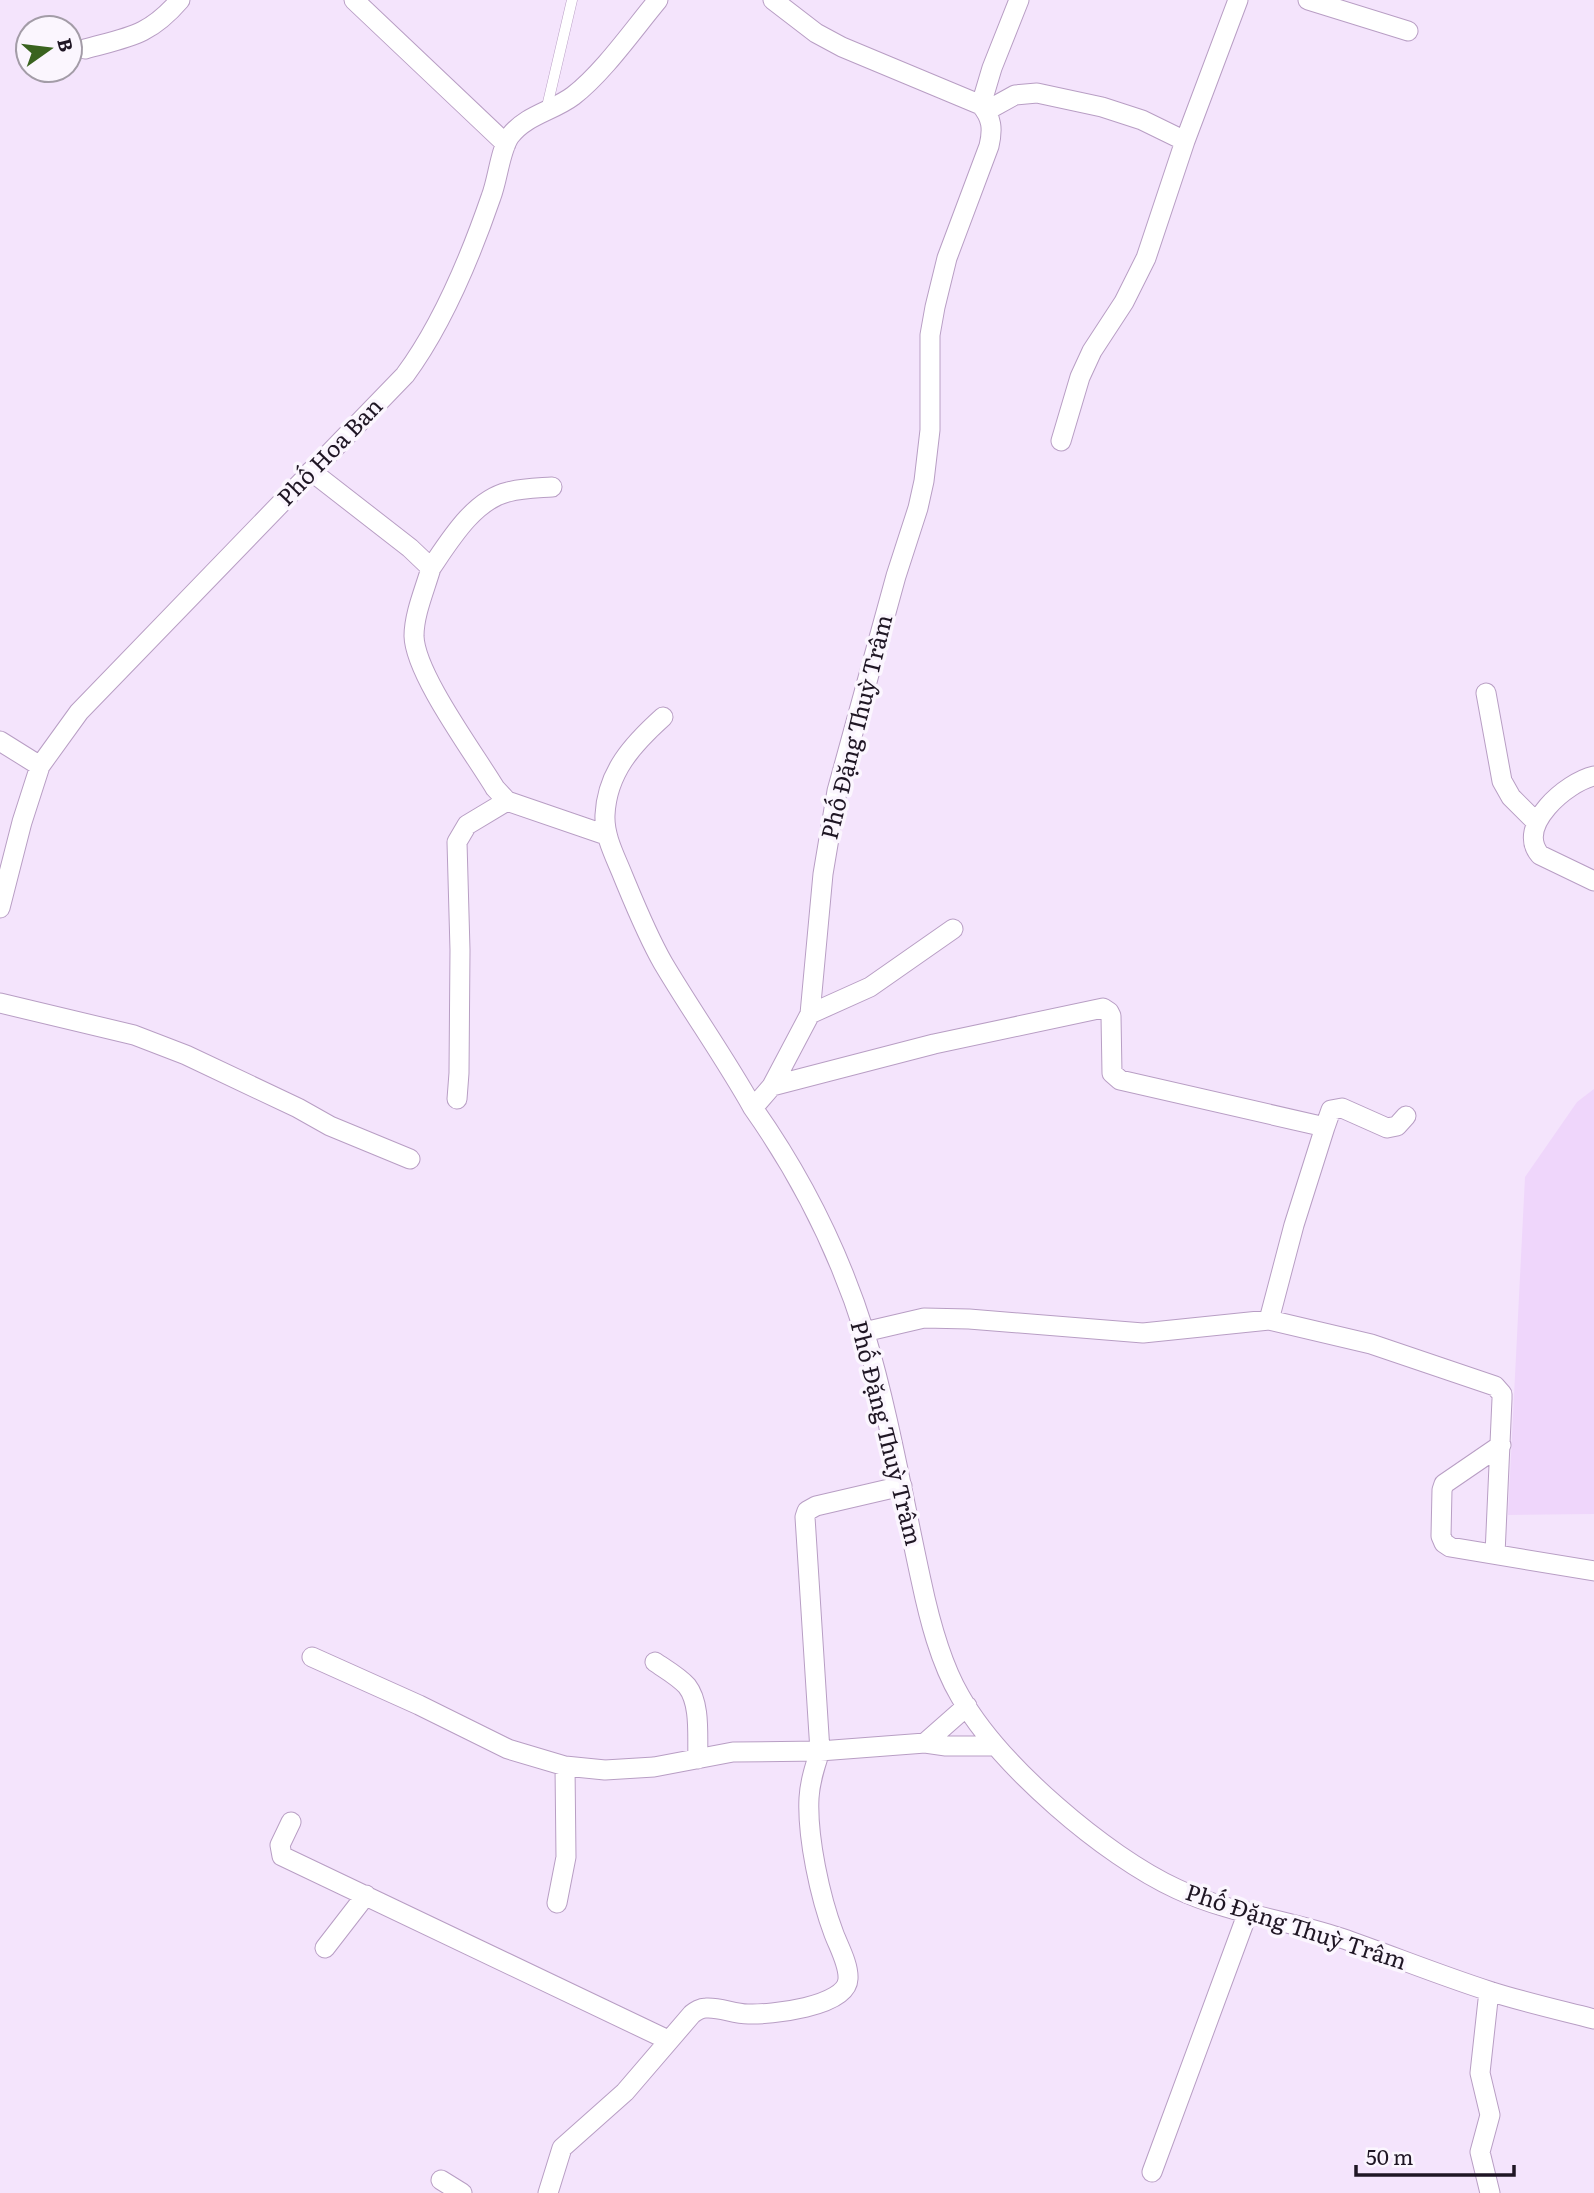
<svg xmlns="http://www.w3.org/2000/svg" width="1594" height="2193" font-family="Literata,serif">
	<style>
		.built { fill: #efd6fb }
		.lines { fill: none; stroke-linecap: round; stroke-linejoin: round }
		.lane-casing { stroke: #b89ec4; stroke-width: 11 }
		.street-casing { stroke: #b89ec4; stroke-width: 21 }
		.lane { stroke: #fff; stroke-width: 10 }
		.street { stroke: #fff; stroke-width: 19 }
		.labels { text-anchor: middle; stroke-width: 7; stroke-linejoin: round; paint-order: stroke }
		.street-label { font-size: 23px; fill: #1f1624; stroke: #fbf6fe }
	</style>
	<rect width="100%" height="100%" fill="#f4e4fc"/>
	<!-- built -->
	<path class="built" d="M1594 1089V1514L1508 1515 1525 1177 1577 1102Z"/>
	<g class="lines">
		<defs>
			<path id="lane" d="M546 111 572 0"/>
			<path id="street" d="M354 0 506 144
				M773 0 816 33 842 47 981 105C992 118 993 129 989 146L947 258 935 307 930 335V430L924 481 918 508 896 576 837 791 823 874 810 1014 772 1086 753 1108C801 1176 840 1254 865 1334 889 1414 903 1498 921 1580 929 1618 940 1662 960 1696 999 1765 1105 1856 1177 1889 1228 1913 1287 1920 1341 1938 1390 1955 1439 1975 1489 1991 1523 2002 1559 2010 1594 2019
				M1308 0 1408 31
				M85 49C129 37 149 36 180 0
				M981 105 992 68 1019 0
				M986 111 1015 95 1037 93 1102 107 1142 120 1185 141
				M1061 441 1080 377 1092 351 1124 302 1146 258 1185 141 1238 0
				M311 471 410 548 431 568C425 589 414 614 414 636 415 674 474 753 495 788L507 801 606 835
				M431 568C450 540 474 500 508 492 522 488 538 488 552 487
				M1486 693 1502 781 1511 797 1536 822
				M663 717C633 744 607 772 605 815 604 836 615 856 623 876 635 905 647 935 663 963 692 1012 725 1058 753 1108
				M0 741 40 766
				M1594 776C1567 782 1515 826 1540 855L1594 881
				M0 908 22 822 40 766 79 712 405 375C442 325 471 255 491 197 498 179 500 150 510 136 526 115 553 111 573 96 603 73 633 30 658 0
				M0 1003 134 1035 186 1055 298 1108 330 1126 410 1159
				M810 1014 870 987 953 929
				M772 1086 934 1044 1103 1008 1109 1012 1111 1016 1112 1073 1120 1080 1325 1127 1294 1225 1269 1320
				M457 1099 459 1073 460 950 457 842 467 825 507 801
				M1325 1127 1331 1110 1342 1108 1387 1128 1397 1126 1406 1116
				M864 1332 924 1318 969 1319 1143 1333 1269 1320 1371 1344 1495 1386 1502 1394V1399L1495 1554
				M1501 1445 1444 1484 1442 1490 1441 1536 1444 1543 1450 1547 1594 1571
				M312 1657 419 1705 508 1749 565 1766 605 1770 654 1767 733 1752 820 1751 925 1743 946 1746H995
				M655 1662C665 1669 678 1676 687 1686 701 1704 697 1737 698 1759
				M925 1743 967 1706
				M291 1822 280 1845 282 1856 668 2040
				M557 1903 566 1857 565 1766
				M325 1948 366 1895
				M1489 1991 1480 2073 1490 2115 1480 2152 1490 2193
				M1152 2172 1248 1912
				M441 2180 462 2193
				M548 2193 562 2148 625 2092 692 2014C696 2011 700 2008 706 2008 720 2007 734 2014 748 2014 769 2015 847 2007 848 1979 849 1965 839 1947 834 1934 820 1897 807 1837 809 1798 810 1781 815 1766 820 1751L805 1517 807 1511 816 1506 902 1486"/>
		</defs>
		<!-- lane casing -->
		<use href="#lane" class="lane-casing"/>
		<!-- street casing -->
		<use href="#street" class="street-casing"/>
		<!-- lane -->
		<use href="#lane" class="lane"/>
		<!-- street -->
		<use href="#street" class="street"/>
	</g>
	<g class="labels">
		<!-- street labels -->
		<g class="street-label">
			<text transform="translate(330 452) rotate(-46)" y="8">Phố Hoa Ban</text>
			<text transform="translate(857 727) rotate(-76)" y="8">Phố Đặng Thuỳ Trâm</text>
			<text transform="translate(886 1433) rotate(76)" y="8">Phố Đặng Thuỳ Trâm</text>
			<text transform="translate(1296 1927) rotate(18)" y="8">Phố Đặng Thuỳ Trâm</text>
		</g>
	</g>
	<!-- north arrow -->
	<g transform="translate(49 49) rotate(76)"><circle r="33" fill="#fbf6fe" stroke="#a39ca7" stroke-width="2"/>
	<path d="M0-5L12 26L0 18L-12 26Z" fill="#3a631f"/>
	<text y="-10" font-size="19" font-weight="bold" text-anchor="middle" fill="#1f1624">B</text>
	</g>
	<!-- scale -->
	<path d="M1356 2165v10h158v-10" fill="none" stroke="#1f1624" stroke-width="3.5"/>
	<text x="1366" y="2165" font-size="21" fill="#1f1624" stroke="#fbf6fe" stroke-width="5" paint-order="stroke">50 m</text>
</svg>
